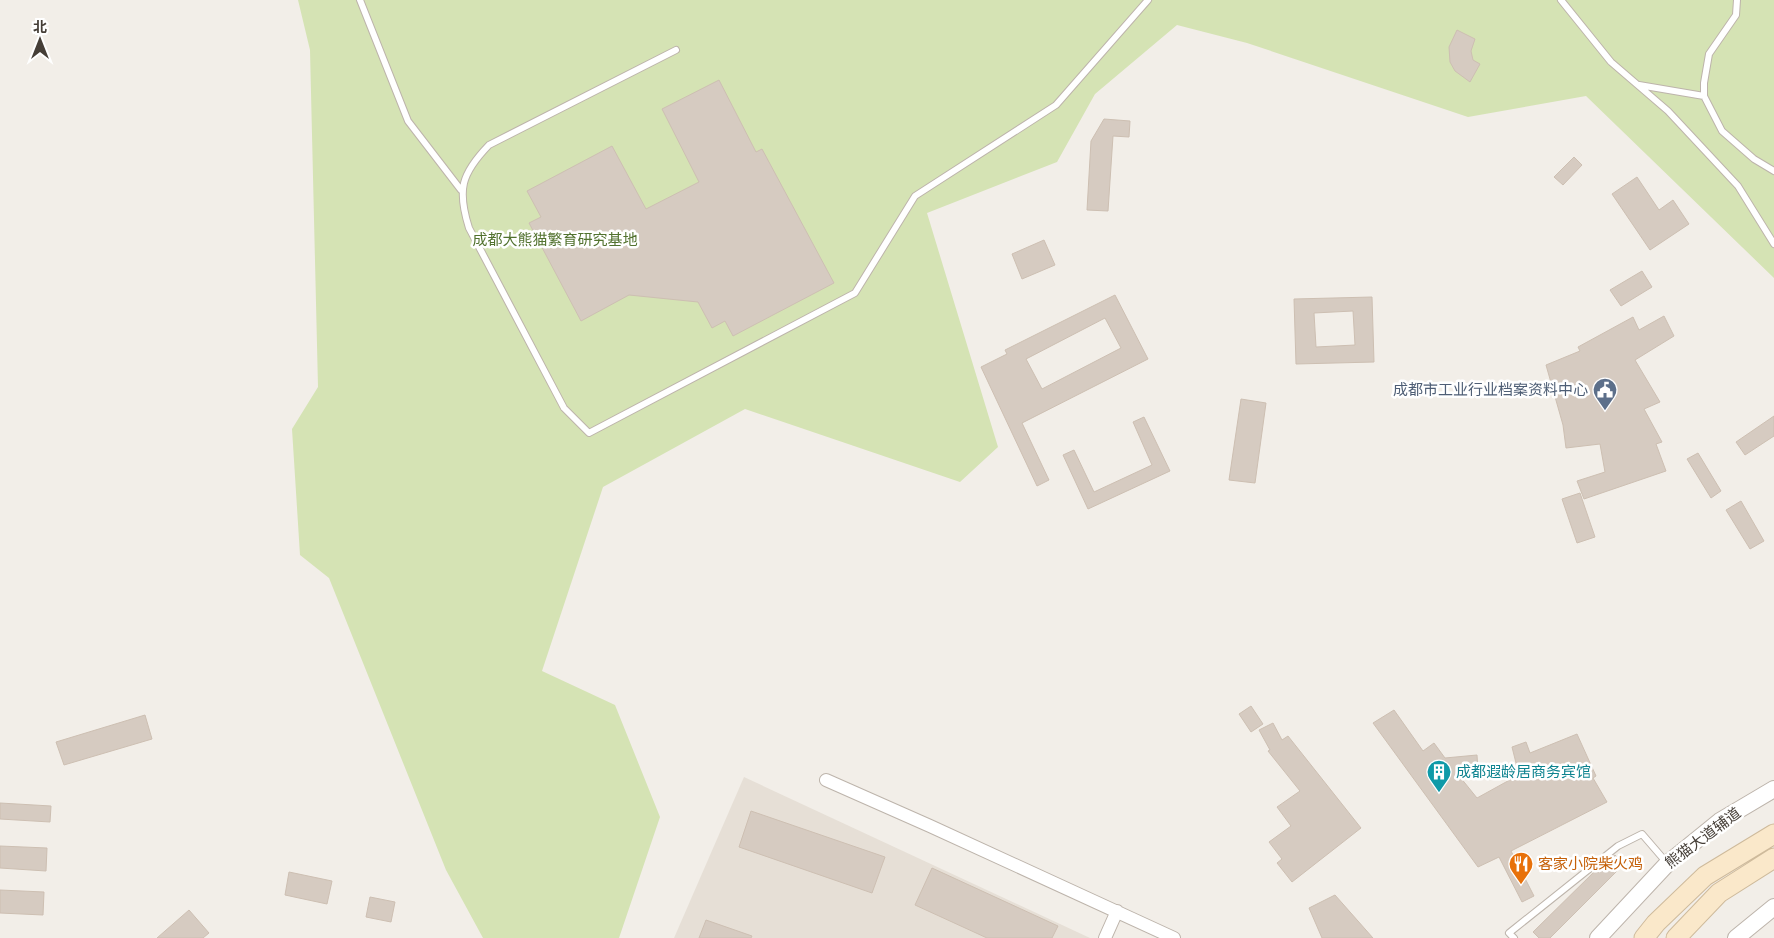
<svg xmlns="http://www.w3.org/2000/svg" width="1774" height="938" font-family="Mulish,'Noto Sans SC',sans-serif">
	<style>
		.residential { fill: #e6dfd6 }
		.park { fill: #d5e3b4 }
		.building { fill: #d6cbc1; stroke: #cdbfb2; fill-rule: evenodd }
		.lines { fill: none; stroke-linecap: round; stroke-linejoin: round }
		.service-casing { stroke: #bdb4ab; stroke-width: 8 }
		.minor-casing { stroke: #bdb4ab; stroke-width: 14 }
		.tertiary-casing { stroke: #bdb4ab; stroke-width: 18 }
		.secondary-casing { stroke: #ceba9b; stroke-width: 21 }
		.service { stroke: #fff; stroke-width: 6 }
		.minor { stroke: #fff; stroke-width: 12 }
		.tertiary { stroke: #fff; stroke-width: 16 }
		.secondary { stroke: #fae8ca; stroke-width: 19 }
		.labels { text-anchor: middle; stroke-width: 5; stroke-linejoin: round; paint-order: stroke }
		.park-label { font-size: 15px; fill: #52722f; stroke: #fff }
		.service-label { font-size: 15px; fill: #4e5e75; stroke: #fff; text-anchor: end }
		.culture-label { font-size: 15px; fill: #0d838f; stroke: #fff; text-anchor: start }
		.street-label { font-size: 15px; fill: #453e37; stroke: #fff }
		.food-label { font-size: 15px; fill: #c56008; stroke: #fff; text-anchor: start }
	</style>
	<rect width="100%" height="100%" fill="#f2eee8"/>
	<!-- residential -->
	<path class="residential" d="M744 777 1090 938H674Z"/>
	<!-- park -->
	<path class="park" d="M298 0H1774V278L1586 96 1468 117 1247 43 1177 25 1095 94 1057 162 927 213 998 447 960 482 745 409 603 487 542 671 615 705 660 817 619 938H483L446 870 329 578 300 555 292 429 318 387 310 50Z"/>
	<!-- building -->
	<path class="building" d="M1457 30 1475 39 1471 51 1473 60 1480 64 1470 82 1455 71 1450 62 1449 47Z
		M719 80 756 152 762 149 834 283 733 336 725 321 712 328 698 302 629 295 581 321 529 223 541 217 527 191 612 146 646 209 699 182 662 109Z
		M1104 119 1130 121 1129 137 1113 136 1108 211 1087 210 1091 141Z
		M1574 157 1582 165 1563 185 1554 177Z
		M1637 177 1659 210 1673 200 1689 224 1650 250 1612 194Z
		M1044 240 1055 265 1022 279 1012 254Z
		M1642 271 1652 287 1621 306 1610 290Z
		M1115 295 1148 359 1022 423 1049 480 1037 486 981 367 1007 354 1005 350ZM1105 318 1121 348 1042 389 1026 359Z
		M1372 297 1374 362 1296 364 1294 299ZM1353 311 1355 345 1316 347 1314 313Z
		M1664 316 1674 336 1635 360 1660 402 1644 409 1662 442 1656 444 1666 471 1584 499 1577 481 1605 472 1600 444 1566 448 1563 425 1546 365 1580 351 1578 347 1633 317 1639 330Z
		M1241 399 1266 403 1255 483 1229 480Z
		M1774 416V436L1745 455 1736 442Z
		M1144 417 1170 471 1088 509 1063 455 1074 450 1094 492 1152 465 1133 422Z
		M1698 453 1721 491 1711 498 1687 459Z
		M1580 493 1595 537 1577 543 1562 499Z
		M1741 501 1764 541 1750 549 1726 510Z
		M1251 706 1263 724 1251 732 1239 714Z
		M1394 710 1423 751 1434 743 1445 758 1477 755 1478 770 1456 772 1477 798 1535 766 1517 767 1512 747 1526 742 1530 753 1577 734 1596 776 1593 778 1607 802 1511 851 1534 896 1522 902 1499 857 1478 867 1373 723Z
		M145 715 152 739 64 765 56 742Z
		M1273 723 1282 740 1288 736 1361 828 1292 882 1277 863 1282 859 1269 842 1291 826 1277 807 1300 791 1268 751 1270 750 1259 730Z
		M0 803 51 806 50 822 0 819Z
		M751 811 885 857 872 893 739 847Z
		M0 846 47 848 46 871 0 868Z
		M1615 855 1624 864 1550 938H1539L1533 932 1595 871Z
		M932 868 1058 926 1052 938H987L915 905Z
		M289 872 332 881 327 904 285 895Z
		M0 890 44 892 43 915 0 913Z
		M1335 895 1373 938H1322L1309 908Z
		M370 897 395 902 391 922 366 917Z
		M189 910 209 933 203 938H157Z
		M706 920 752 936 751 938H699Z"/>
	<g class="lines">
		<defs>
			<path id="service" d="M360 0 408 121 461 190
				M1561 0 1611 62 1668 111 1738 186 1774 244
				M1737 0 1736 15 1709 54 1704 83V96L1722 131 1754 159 1774 171
				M676 50 489 145C461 174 457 190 469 228L564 408 589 433 855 293 915 196 1056 105 1148 0
				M1639 85 1704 96
				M1514 938 1509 933 1618 846 1642 834 1667 863"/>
			<path id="minor" d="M826 780 930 826 1174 938
				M1105 938 1117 911"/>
			<path id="tertiary" d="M1598 938 1667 864 1720 821 1774 789
				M1736 938 1774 907"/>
			<path id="secondary" d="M1644 938 1656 923 1705 876 1774 834
				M1676 938 1719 893 1774 858"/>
		</defs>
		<!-- service casing -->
		<use href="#service" class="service-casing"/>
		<!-- minor casing -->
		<use href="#minor" class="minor-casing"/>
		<!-- tertiary casing -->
		<use href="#tertiary" class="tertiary-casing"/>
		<!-- secondary casing -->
		<use href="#secondary" class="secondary-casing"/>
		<!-- service -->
		<use href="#service" class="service"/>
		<!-- minor -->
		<use href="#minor" class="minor"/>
		<!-- tertiary -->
		<use href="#tertiary" class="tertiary"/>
		<!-- secondary -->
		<use href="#secondary" class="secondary"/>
	</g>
	<!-- icons -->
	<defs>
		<symbol id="civic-pin" viewBox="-11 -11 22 30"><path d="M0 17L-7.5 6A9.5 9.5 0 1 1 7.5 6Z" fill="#5c6f8a" stroke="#fff"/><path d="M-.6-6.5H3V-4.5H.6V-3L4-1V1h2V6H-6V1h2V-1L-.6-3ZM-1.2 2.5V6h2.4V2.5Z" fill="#fff"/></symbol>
		<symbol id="building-pin" viewBox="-11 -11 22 30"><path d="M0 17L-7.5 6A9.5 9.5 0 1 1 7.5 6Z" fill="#0f9aa8" stroke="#fff"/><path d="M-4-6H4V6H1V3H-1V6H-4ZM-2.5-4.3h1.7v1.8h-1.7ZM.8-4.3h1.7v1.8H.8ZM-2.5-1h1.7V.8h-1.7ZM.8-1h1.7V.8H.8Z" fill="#fff"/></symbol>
		<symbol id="restaurant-pin" viewBox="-11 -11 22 30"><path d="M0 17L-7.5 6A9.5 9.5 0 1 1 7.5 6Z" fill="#e8710a" stroke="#fff"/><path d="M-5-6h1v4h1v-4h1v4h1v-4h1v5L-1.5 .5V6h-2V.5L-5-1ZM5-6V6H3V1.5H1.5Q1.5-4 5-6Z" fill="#fff"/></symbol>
	</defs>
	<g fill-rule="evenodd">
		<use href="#civic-pin" x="1591" y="376" width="28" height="38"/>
		<use href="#building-pin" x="1425" y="758" width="28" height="38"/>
		<use href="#restaurant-pin" x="1507" y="850" width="28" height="38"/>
	</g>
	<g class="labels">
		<!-- park labels -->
		<g class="park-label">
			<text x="555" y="245">成都大熊猫繁育研究基地</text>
		</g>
		<!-- service labels -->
		<g class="service-label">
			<text x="1588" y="395">成都市工业行业档案资料中心</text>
		</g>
		<!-- culture labels -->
		<g class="culture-label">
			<text x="1456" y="777">成都遐龄居商务宾馆</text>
		</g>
		<!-- street labels -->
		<g class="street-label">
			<text transform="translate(1703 838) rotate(-37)" y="5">熊猫大道辅道</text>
		</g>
		<!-- food labels -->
		<g class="food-label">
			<text x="1538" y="869">客家小院柴火鸡</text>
		</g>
	</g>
	<!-- north arrow -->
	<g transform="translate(40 40)" stroke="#ffffff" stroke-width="4" paint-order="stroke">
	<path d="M0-4L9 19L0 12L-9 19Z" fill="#453e37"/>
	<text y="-8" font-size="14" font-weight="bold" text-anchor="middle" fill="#453e37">北</text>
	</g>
</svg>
